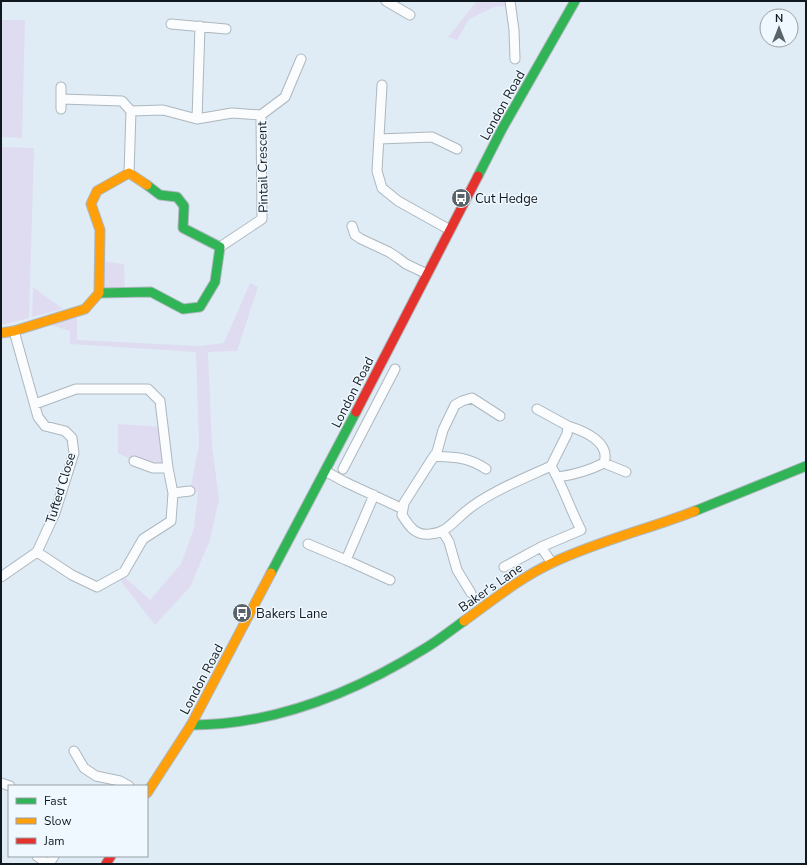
<svg xmlns="http://www.w3.org/2000/svg" width="807" height="865" font-family="'Nunito Sans',sans-serif">
	<style>
		.green { fill: #dfdcf1 }
		.lines { fill: none; stroke-linecap: round; stroke-linejoin: round }
		.street-casing { stroke: #adb7be; stroke-width: 11 }
		.fast-casing { stroke: #adb7be; stroke-width: 11 }
		.slow-casing { stroke: #adb7be; stroke-width: 11 }
		.jam-casing { stroke: #adb7be; stroke-width: 11 }
		.street { stroke: #fafcfe; stroke-width: 9 }
		.fast { stroke: #30b455; stroke-width: 9 }
		.slow { stroke: #ff9f0a; stroke-width: 9 }
		.jam { stroke: #e5322d; stroke-width: 9 }
		.labels { text-anchor: middle; stroke-width: 3; stroke-linejoin: round; paint-order: stroke }
		.street-label { font-size: 13px; fill: #10191f; stroke: #eff8ff }
		.poi-label { font-size: 13px; fill: #10191f; stroke: #eff8ff; text-anchor: start }
	</style>
	<rect width="100%" height="100%" fill="#dfecf5"/>
	<!-- green -->
	<path class="green" d="M477 1H504L506 6 494 7 469 19 457 40 448 37Z
		M1 20H25L22 138 1 137Z
		M1 147 34 148 29 318 1 325Z
		M101 261 124 264 125 292 99 293Z
		M250 283 258 287 237 351 208 352 212 446 219 499 210 540 190 587 155 625 117 576 121 574 150 600 181 564 194 528 198 492 190 491 199 445 196 352 70 344V331L48 324 77 315V340L199 346 224 343Z
		M33 287 63 309 32 317Z
		M118 424 163 427 168 468 134 461 118 453Z"/>
	<g class="lines">
		<defs>
			<path id="street" d="M386 1 410 15
				M510 1 514 30 515 59
				M171 24 226 29
				M382 85 377 171 382 188 398 201 450 230
				M61 87V109
				M61 99 122 101 131 111
				M261 115 285 97 301 59
				M197 119 200 26
				M379 139 432 137 457 149
				M129 173 131 111 163 110 197 119 232 113 261 115 262 219 220 247
				M352 226 355 235 361 239 389 252 398 258 406 264 427 274
				M35 404 76 389H148L160 401 168 468 173 493
				M537 409 568 426 567 434 551 466
				M434 456 437 452 443 430 455 405 462 401 472 398 500 416
				M134 461 153 468H168
				M604 463 626 472
				M343 469 395 369
				M325 471 345 482 403 509 402 515C409 526 415 536 430 534 446 533 453 522 465 512 487 493 525 478 551 466 563 486 570 509 581 530L541 547 504 567
				M558 477C573 475 590 470 604 463 611 442 584 431 568 426
				M403 509 404 503 434 456C455 458 467 456 486 469
				M443 532 449 542 457 570 471 593
				M308 544 346 560 390 580
				M541 547 552 563
				M37 552 72 575 97 587 124 572 143 539 171 521 173 493 190 491
				M346 560 374 495
				M1 577 37 552 55 513 74 453 72 438 65 431 45 426 38 417 14 331
				M74 751 84 768 96 776 120 781 129 786
				M1 783 10 786
				M37 856 48 864
				M49 864 54 856"/>
			<path id="fast" d="M478 176 502 129 575 1
				M99 293 151 292 183 309 200 307 215 282 220 247 183 228 184 206 177 197 160 195 147 185
				M695 511 806 466
				M271 573 356 412
				M191 725C274 725 355 692 424 649 438 641 451 630 464 621"/>
			<path id="slow" d="M1 333 14 331 85 309 99 293 100 230 91 204 97 191 129 173 147 185
				M464 621C493 600 521 577 554 562 599 541 648 529 695 511
				M147 793 191 725 271 573"/>
			<path id="jam" d="M356 412 478 176
				M106 864 111 856"/>
		</defs>
		<!-- street casing -->
		<use href="#street" class="street-casing"/>
		<!-- fast casing -->
		<use href="#fast" class="fast-casing"/>
		<!-- slow casing -->
		<use href="#slow" class="slow-casing"/>
		<!-- jam casing -->
		<use href="#jam" class="jam-casing"/>
		<!-- street -->
		<use href="#street" class="street"/>
		<!-- fast -->
		<use href="#fast" class="fast"/>
		<!-- slow -->
		<use href="#slow" class="slow"/>
		<!-- jam -->
		<use href="#jam" class="jam"/>
	</g>
	<!-- icons -->
	<defs>
		<symbol id="bus-disc" viewBox="-11 -11 22 22"><circle r="9.5" fill="#58636a" stroke="#eff8ff"/><path d="M-5-6H5V4H4V6H2V4H-2V6H-4V4H-5ZM-3.5-4V0h7V-4ZM-3.5 1.2v1.5H-2V1.2ZM2 1.2v1.5H3.5V1.2Z" fill="#fff"/></symbol>
	</defs>
	<g fill-rule="evenodd">
		<use href="#bus-disc" x="450" y="187" width="22" height="22"/>
		<use href="#bus-disc" x="231" y="602" width="22" height="22"/>
	</g>
	<g class="labels">
		<!-- street labels -->
		<g class="street-label">
			<text transform="translate(502 105) rotate(-61)" y="5">London Road</text>
			<text transform="translate(262 167) rotate(-91)" y="5">Pintail Crescent</text>
			<text transform="translate(352 392) rotate(-63)" y="5">London Road</text>
			<text transform="translate(60 488) rotate(-73)" y="5">Tufted Close</text>
			<text transform="translate(490 587) rotate(-35)" y="5">Baker's Lane</text>
			<text transform="translate(201 679) rotate(-62)" y="5">London Road</text>
		</g>
		<!-- poi labels -->
		<g class="poi-label">
			<text x="475" y="203">Cut Hedge</text>
			<text x="256" y="618">Bakers Lane</text>
		</g>
	</g>
	<!-- border -->
	<rect width="807" height="865" fill="none" stroke="#10191f" stroke-width="4"/>
	<!-- legend -->
	<rect x="8" y="785" width="140" height="72" fill="#eff8ff" stroke="#969fa5"/>
	<rect x="16" y="798" width="20" height="6" fill="#30b455" stroke="#969fa5"/>
	<text x="44" y="805" font-size="12" fill="#10191f">Fast</text>
	<rect x="16" y="818" width="20" height="6" fill="#ff9f0a" stroke="#969fa5"/>
	<text x="44" y="825" font-size="12" fill="#10191f">Slow</text>
	<rect x="16" y="838" width="20" height="6" fill="#e5322d" stroke="#969fa5"/>
	<text x="44" y="845" font-size="12" fill="#10191f">Jam</text>
	<!-- north arrow -->
	<g transform="translate(779 28)"><circle r="19" fill="#eff8ff" stroke="#969fa5"/>
	<path d="M0-3L7 15L0 10L-7 15Z" fill="#58636a"/>
	<text y="-6" font-size="11" font-weight="bold" text-anchor="middle" fill="#10191f">N</text>
	</g>
</svg>
